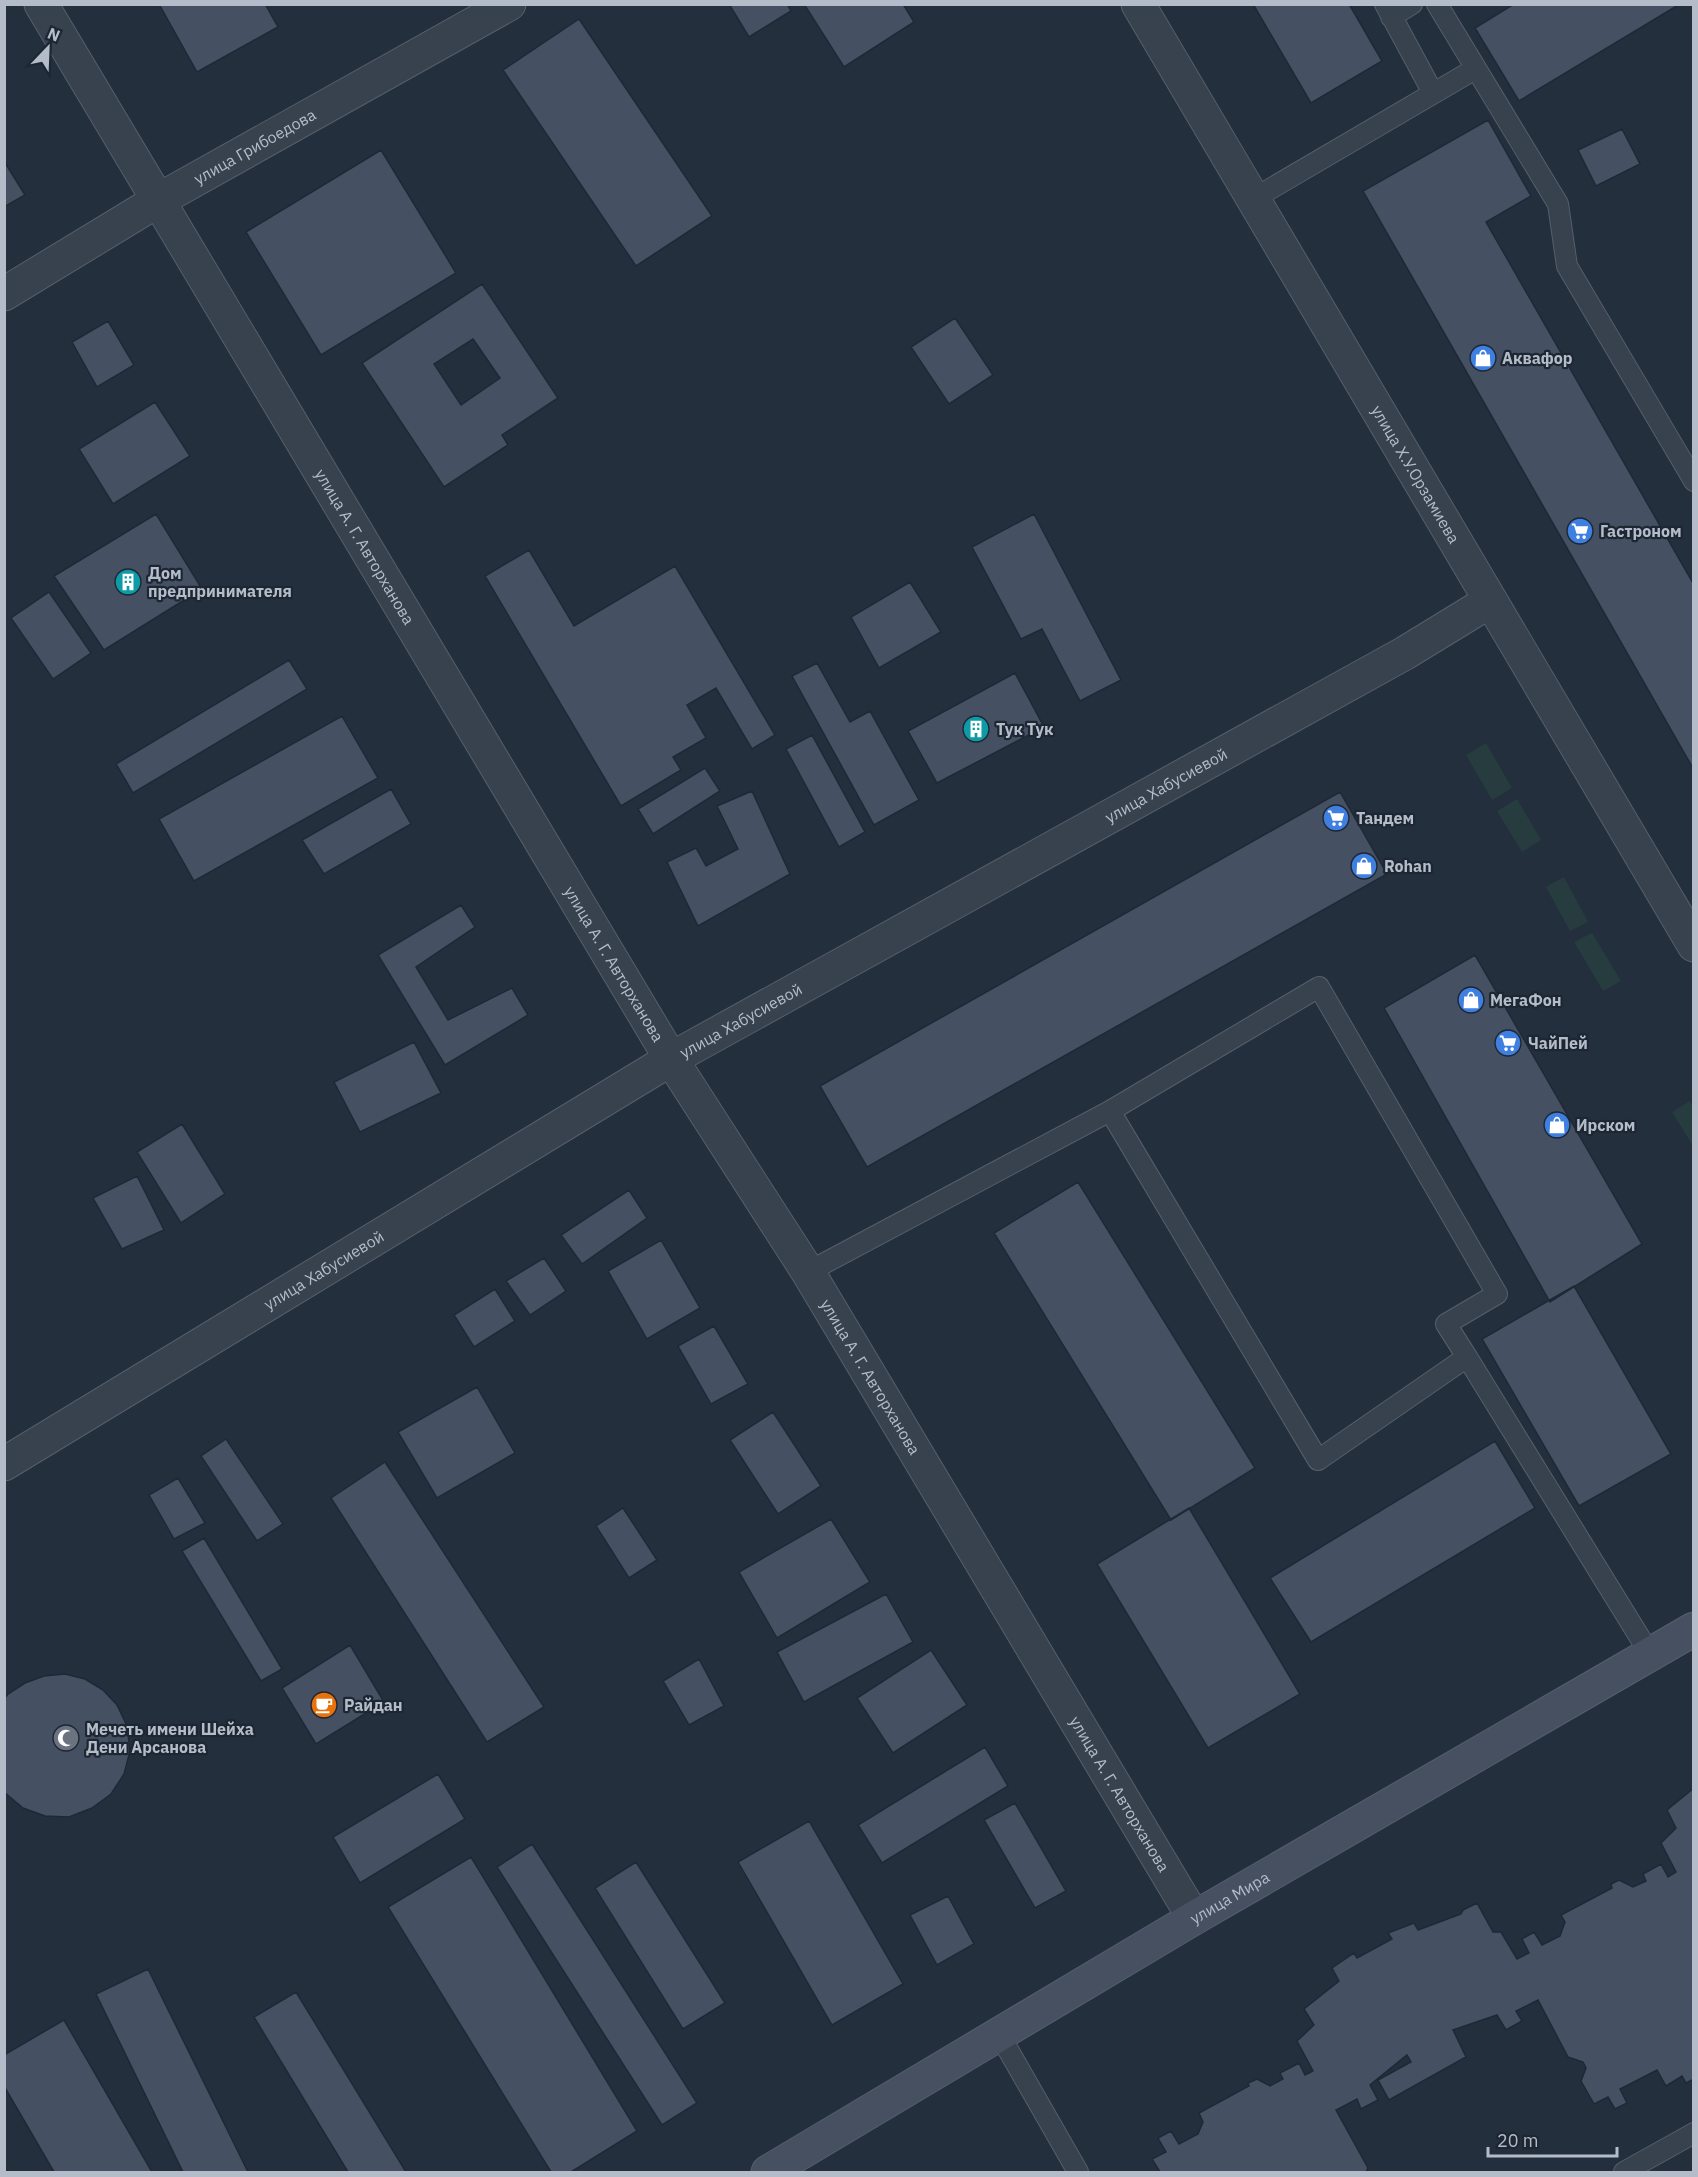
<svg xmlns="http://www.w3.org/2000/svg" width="1698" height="2177" font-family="'IBM Plex Sans',sans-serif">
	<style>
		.green { fill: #263c3f }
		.building { fill: #455162; stroke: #1f2835; stroke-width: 1.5; fill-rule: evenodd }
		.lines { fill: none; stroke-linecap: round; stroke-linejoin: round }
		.service-casing { stroke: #565f6c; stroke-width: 22 }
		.minor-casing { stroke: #565f6c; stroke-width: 35 }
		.tertiary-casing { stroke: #565f6c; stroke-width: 35 }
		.secondary-casing { stroke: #565f6c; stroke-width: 35 }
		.service { stroke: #38414e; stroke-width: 20 }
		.minor { stroke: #38414e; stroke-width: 33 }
		.tertiary { stroke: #38414e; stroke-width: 33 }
		.secondary { stroke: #465061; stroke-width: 33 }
		.labels { text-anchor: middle; stroke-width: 4.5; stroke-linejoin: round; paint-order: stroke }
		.street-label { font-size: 16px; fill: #b4bcc9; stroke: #1d2633 }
		.poi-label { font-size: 16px; font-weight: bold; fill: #b4bcc9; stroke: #1d2633; text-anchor: start }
	</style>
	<rect width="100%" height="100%" fill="#242f3e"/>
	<!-- green -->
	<path class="green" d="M1486 743 1512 788 1492 800 1466 755Z
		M1517 799 1541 840 1522 852 1497 811Z
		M1564 877 1588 922 1570 931 1546 887Z
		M1592 933 1621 981 1603 991 1574 942Z
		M1690 1101 1693 1107V1146L1672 1112Z"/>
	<!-- building -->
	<path class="building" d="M159 4H265L278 27 197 72Z
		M729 4H787L791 11 749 37Z
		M804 4H903L914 22 844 67Z
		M1253 4H1349L1382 61 1311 103Z
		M1514 4H1680L1519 101 1475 28Z
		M579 19 712 216 636 266 503 70Z
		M1488 120 1531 196 1486 222 1694 585V770L1363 191Z
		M1622 129 1640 164 1596 186 1578 150Z
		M381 150 456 273 321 355 246 232Z
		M4 161 25 195 4 207Z
		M482 284 558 398 502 435 508 445 444 487 362 363ZM473 339 500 378 461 405 434 364Z
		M955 318 993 375 949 404 911 347Z
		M108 321 134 365 97 387 72 342Z
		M155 402 190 456 113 504 79 449Z
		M156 514 202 589 104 650 54 576Z
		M1034 514 1121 680 1080 701 1042 629 1021 639 972 547Z
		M529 550 574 626 675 566 775 735 752 749 716 688 687 705 706 738 673 757 681 770 621 806 485 576Z
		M910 582 941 632 879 668 851 617Z
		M49 592 91 653 53 679 11 618Z
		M289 660 307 689 133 793 116 764Z
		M817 663 850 722 870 711 919 800 874 825 792 676Z
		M1015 673 1044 727 937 783 908 731Z
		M342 716 378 778 194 881 159 819Z
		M812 735 865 832 839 847 786 749Z
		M705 768 720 791 653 834 638 809Z
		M391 789 411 824 324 874 302 840Z
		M752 791 790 874 698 926 667 862 696 848 706 866 738 849 717 806Z
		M1340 792 1387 874 867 1167 820 1086Z
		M461 905 475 927 416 967 448 1020 512 988 528 1015 445 1065 378 955Z
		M1475 955 1642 1244 1550 1302 1384 1008Z
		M414 1042 441 1093 360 1132 334 1082Z
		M182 1124 225 1194 181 1223 137 1152Z
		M137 1176 164 1230 122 1249 93 1198Z
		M1078 1182 1255 1468 1171 1520 994 1233Z
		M629 1190 647 1218 582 1264 561 1235Z
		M661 1240 700 1308 647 1339 608 1271Z
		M544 1258 566 1291 530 1315 506 1281Z
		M1574 1286 1671 1454 1579 1506 1482 1339Z
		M495 1289 515 1321 474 1347 454 1315Z
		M714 1326 748 1384 711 1404 678 1346Z
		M477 1387 515 1453 437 1498 398 1432Z
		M773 1412 821 1486 778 1514 730 1440Z
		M226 1439 283 1524 257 1541 201 1456Z
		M1495 1441 1535 1508 1311 1642 1270 1578Z
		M385 1462 544 1707 487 1742 331 1498Z
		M178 1478 205 1523 174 1539 149 1495Z
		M623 1508 657 1560 629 1578 596 1526Z
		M1189 1508 1300 1694 1208 1748 1097 1564Z
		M831 1519 870 1582 777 1638 739 1572Z
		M204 1538 282 1669 261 1681 182 1551Z
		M886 1594 913 1642 804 1702 777 1652Z
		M350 1645 384 1702 316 1744 282 1688Z
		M931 1650 967 1705 893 1753 857 1698Z
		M699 1659 724 1706 689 1725 663 1681Z
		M65 1674 85 1679 103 1690 117 1705 127 1726 130 1751 124 1774 111 1794 92 1808 69 1817 45 1816 23 1808 4 1792V1699L8 1694 25 1683 44 1676Z
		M985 1747 1008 1786 882 1863 858 1825Z
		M438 1774 465 1819 360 1883 333 1837Z
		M1694 1788V2079L1686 2083 1682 2076 1666 2086 1657 2070 1620 2089 1627 2103 1615 2109 1608 2097 1594 2104 1581 2081 1586 2068 1583 2062 1568 2057 1538 2000 1516 2011 1522 2021 1506 2030 1497 2015 1453 2030 1466 2057 1389 2100 1378 2080 1411 2062 1407 2055 1370 2085 1378 2100 1361 2109 1357 2099 1336 2110 1368 2168 1366 2172H1160L1152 2159 1166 2152 1158 2138 1171 2131 1179 2144 1198 2134 1203 2122 1199 2113 1249 2086 1248 2083 1257 2079 1270 2086 1283 2079 1280 2073 1299 2063 1305 2075 1313 2071 1297 2041 1314 2025 1304 2009 1339 1981 1332 1968 1354 1953 1357 1958 1392 1939 1388 1933 1414 1923 1418 1930 1461 1914 1463 1910 1477 1903 1493 1932H1501L1517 1959 1529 1953 1522 1939 1534 1932 1542 1945 1560 1936 1565 1922 1561 1915 1612 1888 1611 1884 1619 1880 1633 1887 1646 1881 1643 1874 1661 1864 1668 1877 1676 1872 1661 1843 1676 1828 1667 1810Z
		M1015 1803 1066 1891 1035 1908 984 1820Z
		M809 1821 903 1984 832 2025 738 1862Z
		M532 1844 697 2103 662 2125 497 1867Z
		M471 1857 637 2131 571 2172H551L388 1907Z
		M636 1862 725 2003 683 2029 595 1888Z
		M948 1896 974 1944 937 1965 910 1915Z
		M148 1969 248 2172H183L96 1994Z
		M296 1992 406 2172H348L254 2017Z
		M64 2020 152 2172H54L4 2086V2055Z"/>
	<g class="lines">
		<defs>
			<path id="service" d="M1385 4 1433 93
				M1437 4 1558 204 1567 266 1694 481
				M1391 17 1412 4
				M1253 199 1475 69
				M808 1272 1110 1111
				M1467 1357 1446 1324 1497 1294 1319 987 1110 1111 1318 1460 1467 1357 1650 1654
				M999 2034 1078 2172
				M1624 2172 1694 2133"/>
			<g id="minor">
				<path id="s1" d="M1138 4 1694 945"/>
				<path id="s2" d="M4 294 157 201 509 4"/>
				<path id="s3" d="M4 1464 671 1059 1405 653 1490 601"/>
			</g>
			<g id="tertiary">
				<path id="s4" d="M41 4 671 1059 808 1272 1194 1918"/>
			</g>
			<g id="secondary">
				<path id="s5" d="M768 2172 1194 1918 1694 1629"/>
			</g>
		</defs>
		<!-- service casing -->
		<use href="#service" class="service-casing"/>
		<!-- minor casing -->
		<use href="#minor" class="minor-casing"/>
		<!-- tertiary casing -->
		<use href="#tertiary" class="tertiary-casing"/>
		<!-- secondary casing -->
		<use href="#secondary" class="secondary-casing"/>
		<!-- service -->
		<use href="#service" class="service"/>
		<!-- minor -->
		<use href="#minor" class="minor"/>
		<!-- tertiary -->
		<use href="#tertiary" class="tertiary"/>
		<!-- secondary -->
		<use href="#secondary" class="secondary"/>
	</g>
	<!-- icons -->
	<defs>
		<symbol id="shop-disc" viewBox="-11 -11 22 22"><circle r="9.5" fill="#3f7fe0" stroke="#1d2633"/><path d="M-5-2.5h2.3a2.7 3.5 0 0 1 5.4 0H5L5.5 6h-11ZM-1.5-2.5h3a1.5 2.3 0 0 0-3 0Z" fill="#fff"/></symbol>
		<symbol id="supermarket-disc" viewBox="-11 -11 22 22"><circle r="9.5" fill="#3f7fe0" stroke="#1d2633"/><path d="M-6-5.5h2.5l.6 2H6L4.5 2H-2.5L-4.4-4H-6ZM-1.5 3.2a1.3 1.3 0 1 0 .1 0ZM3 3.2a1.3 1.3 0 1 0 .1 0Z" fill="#fff"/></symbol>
		<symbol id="building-disc" viewBox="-11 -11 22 22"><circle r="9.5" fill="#0f9aa8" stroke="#1d2633"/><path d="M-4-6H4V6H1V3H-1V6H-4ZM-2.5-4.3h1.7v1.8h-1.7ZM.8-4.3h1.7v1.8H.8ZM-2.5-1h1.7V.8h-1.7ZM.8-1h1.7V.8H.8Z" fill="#fff"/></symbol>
		<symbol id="cafe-disc" viewBox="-11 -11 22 22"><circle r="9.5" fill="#e8710a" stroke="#1d2633"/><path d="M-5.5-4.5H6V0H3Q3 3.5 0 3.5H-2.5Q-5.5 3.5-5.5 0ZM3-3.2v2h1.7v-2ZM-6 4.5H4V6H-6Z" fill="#fff"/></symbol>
		<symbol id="mosque-disc" viewBox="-11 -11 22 22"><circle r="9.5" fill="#6b7280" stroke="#1d2633"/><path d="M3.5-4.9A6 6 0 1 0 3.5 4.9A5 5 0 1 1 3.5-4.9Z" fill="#fff"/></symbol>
	</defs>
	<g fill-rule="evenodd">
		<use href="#shop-disc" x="1468" y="343" width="30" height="30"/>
		<use href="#supermarket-disc" x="1565" y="516" width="30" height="30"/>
		<use href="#building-disc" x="113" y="567" width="30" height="30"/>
		<use href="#building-disc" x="961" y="714" width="30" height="30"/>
		<use href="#supermarket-disc" x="1321" y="803" width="30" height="30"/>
		<use href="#shop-disc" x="1349" y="851" width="30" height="30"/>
		<use href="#shop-disc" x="1456" y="985" width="30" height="30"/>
		<use href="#supermarket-disc" x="1493" y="1028" width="30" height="30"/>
		<use href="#shop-disc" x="1542" y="1110" width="30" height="30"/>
		<use href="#cafe-disc" x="309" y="1690" width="30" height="30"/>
		<use href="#mosque-disc" x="51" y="1723" width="30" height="30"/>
	</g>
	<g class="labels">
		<!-- street labels -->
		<g class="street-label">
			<text dy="6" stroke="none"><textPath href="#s2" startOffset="291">улица Грибоедова</textPath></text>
			<text dy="6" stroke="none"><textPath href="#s1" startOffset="546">улица Х.У.Орзамиева</textPath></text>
			<text dy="6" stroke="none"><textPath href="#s4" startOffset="632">улица А. Г. Авторханова</textPath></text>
			<text dy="6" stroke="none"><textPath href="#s3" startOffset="1346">улица Хабусиевой</textPath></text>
			<text dy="6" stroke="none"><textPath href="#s4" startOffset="1118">улица А. Г. Авторханова</textPath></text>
			<text dy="6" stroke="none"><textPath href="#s3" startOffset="860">улица Хабусиевой</textPath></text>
			<text dy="6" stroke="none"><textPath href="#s3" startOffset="374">улица Хабусиевой</textPath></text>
			<text dy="6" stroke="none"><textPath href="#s4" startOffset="1604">улица А. Г. Авторханова</textPath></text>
			<text dy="6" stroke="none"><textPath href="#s4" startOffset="2090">улица А. Г. Авторханова</textPath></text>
			<text dy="6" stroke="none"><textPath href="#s5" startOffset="537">улица Мира</textPath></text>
		</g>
		<!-- poi labels -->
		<g class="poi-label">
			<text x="1502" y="364">Аквафор</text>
			<text x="1600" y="537">Гастроном</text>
			<text x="148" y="579">Дом<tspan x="148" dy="18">предпринимателя</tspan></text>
			<text x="996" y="735">Тук Тук</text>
			<text x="1356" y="824">Тандем</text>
			<text x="1384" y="872">Rohan</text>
			<text x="1490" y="1006">МегаФон</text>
			<text x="1528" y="1049">ЧайПей</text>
			<text x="1576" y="1131">Ирском</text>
			<text x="344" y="1711">Райдан</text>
			<text x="86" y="1735">Мечеть имени Шейха<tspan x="86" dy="18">Дени Арсанова</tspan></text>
		</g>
	</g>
	<!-- border -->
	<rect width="1698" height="2177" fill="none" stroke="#b4bcc9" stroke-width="12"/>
	<!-- north arrow -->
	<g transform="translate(48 48) rotate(23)" stroke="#1d2633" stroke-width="4.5" paint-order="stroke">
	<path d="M0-4.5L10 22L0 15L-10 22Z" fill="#b4bcc9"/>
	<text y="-9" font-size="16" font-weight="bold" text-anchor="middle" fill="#b4bcc9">N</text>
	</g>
	<!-- scale -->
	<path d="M1488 2147v9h129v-9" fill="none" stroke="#b4bcc9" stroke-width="3"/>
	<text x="1497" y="2147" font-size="18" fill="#b4bcc9" stroke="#1d2633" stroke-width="4.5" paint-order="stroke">20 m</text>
</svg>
